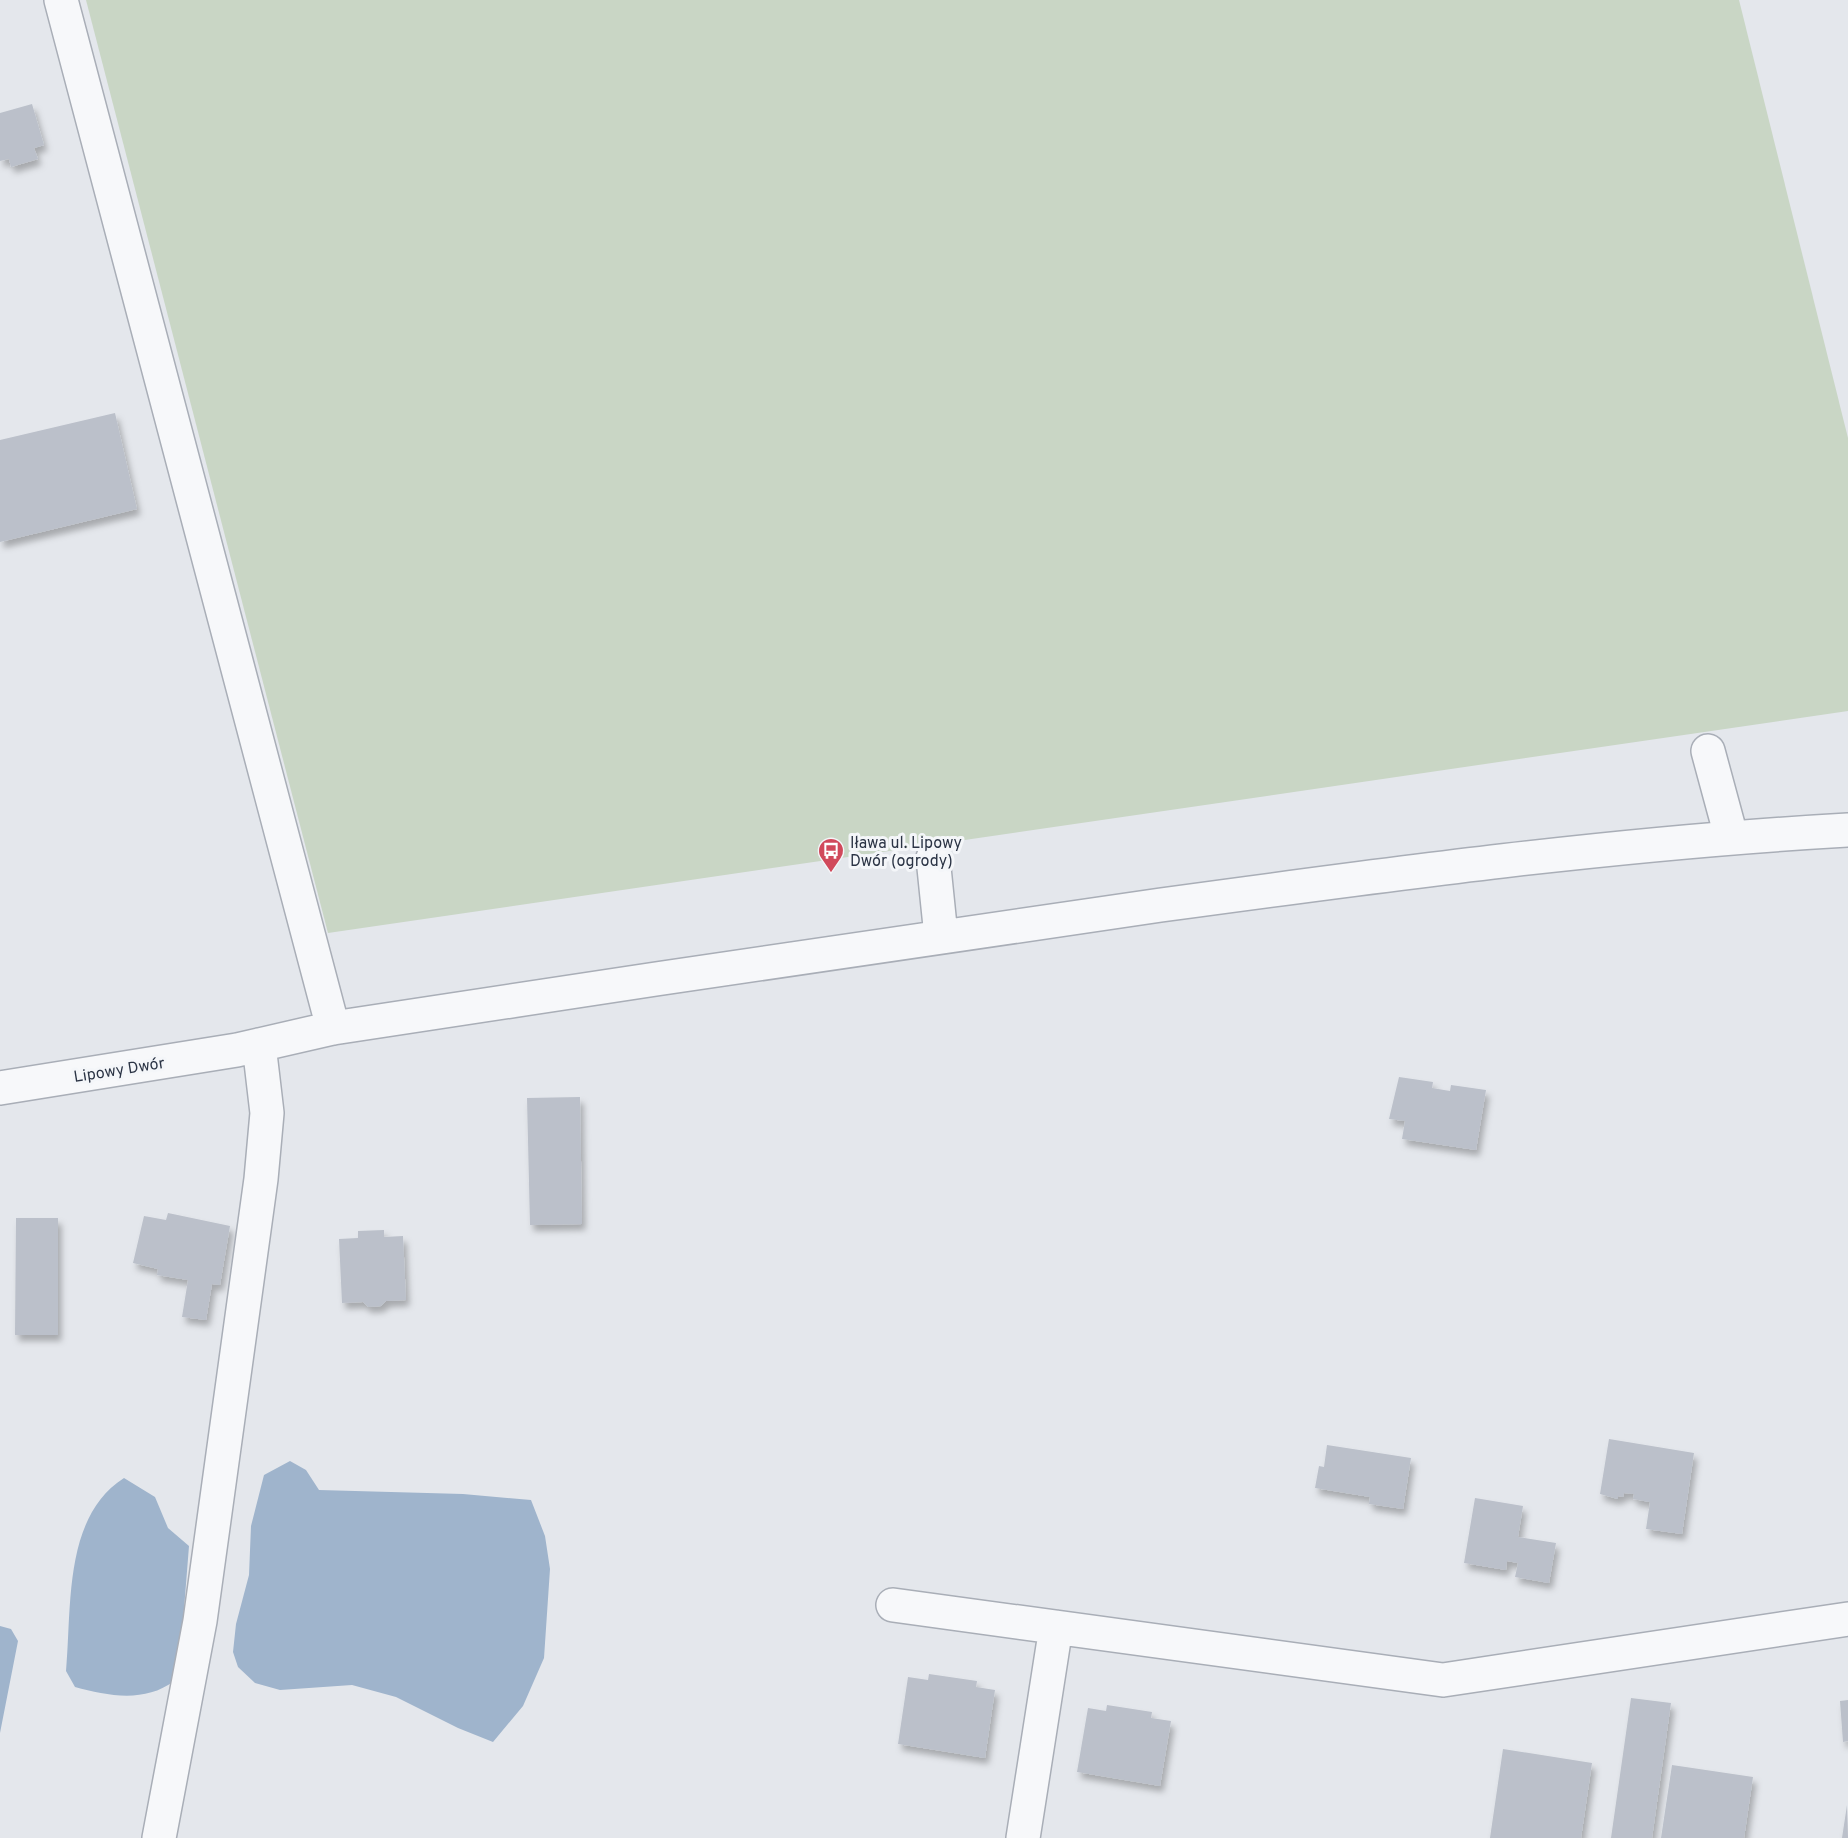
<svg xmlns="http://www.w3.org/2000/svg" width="1848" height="1838" font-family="Overpass,sans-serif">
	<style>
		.green { fill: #c9d6c5 }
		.water { fill: #9fb4cc }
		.building { fill: #bbc0ca; filter: url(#shadow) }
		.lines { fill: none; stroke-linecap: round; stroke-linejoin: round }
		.minor-casing { stroke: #a9aeb7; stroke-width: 36 }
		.minor { stroke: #f7f8fa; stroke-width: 33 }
		.labels { text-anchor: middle; stroke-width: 6; stroke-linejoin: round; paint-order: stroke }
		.poi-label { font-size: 16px; fill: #2b3445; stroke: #f4f6f9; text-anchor: start }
		.street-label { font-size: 16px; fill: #2b3445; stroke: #f4f6f9 }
	</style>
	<defs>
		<filter id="shadow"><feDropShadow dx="3.5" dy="6" stdDeviation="3" flood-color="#0004"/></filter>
	</defs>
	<rect width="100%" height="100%" fill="#e4e7ec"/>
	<!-- green -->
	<path class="green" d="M86 0H1739L1848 438V711L328 933Z"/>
	<!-- water -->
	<path class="water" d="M290 1461 306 1470 319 1490 463 1494 531 1500 545 1536 550 1569 544 1658 523 1706 493 1742 458 1728 396 1697 352 1685 280 1690 255 1683 238 1667 233 1652 236 1624 249 1575 251 1526 264 1475Z
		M124 1478 155 1497 168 1528 189 1546 181 1647 174 1681C145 1703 108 1696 75 1687L66 1671C72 1607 63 1517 124 1478Z
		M0 1626 11 1629 18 1641 0 1733Z"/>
	<!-- building -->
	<path class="building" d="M32 104 44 145 34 148 38 159 11 167 9 159 0 161V113Z
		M115 413 137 509 0 542V440Z
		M1399 1077 1433 1082 1432 1088 1450 1091 1451 1085 1486 1090 1476 1150 1402 1139 1405 1121 1389 1119Z
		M580 1097 582 1224 530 1225 527 1098Z
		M168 1213 230 1226 220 1285 212 1284 206 1320 182 1317 188 1280 157 1275 158 1269 133 1263 144 1216 166 1220Z
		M16 1218H58V1335H15Z
		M384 1230V1237L403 1236 406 1300 386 1301 381 1306 368 1307 363 1302 342 1303 339 1239 358 1238V1231Z
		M1609 1439 1694 1453 1682 1534 1646 1529 1650 1502 1633 1499 1634 1494 1624 1493 1623 1497 1618 1496V1499L1600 1494Z
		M1327 1445 1411 1458 1403 1509 1369 1504 1370 1497 1315 1488 1319 1466 1324 1467Z
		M1475 1498 1523 1506 1518 1537 1556 1543 1549 1583 1515 1577 1518 1563 1507 1561 1506 1570 1464 1563Z
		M929 1674 977 1681 976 1687 995 1690 985 1758 898 1744 908 1677 928 1680Z
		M1631 1698 1671 1703 1652 1838H1611Z
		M1848 1700V1741L1843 1742 1840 1701Z
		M1107 1705 1152 1712 1151 1718 1171 1721 1160 1786 1077 1772 1088 1708 1106 1711Z
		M1503 1749 1592 1763 1581 1838H1490Z
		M1672 1765 1753 1777 1744 1838H1661Z
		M1847 1805 1848 1838H1842Z"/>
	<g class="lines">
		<defs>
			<path id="minor" d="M61 0 333 1028
				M1708 751 1731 836
				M933 858 941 936
				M0 1088 237 1050 333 1028C609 986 884 944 1161 905 1389 874 1618 843 1848 830
				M893 1605 1443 1680 1848 1619
				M159 1838 200 1621 261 1179 267 1113 259 1045
				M1023 1838 1056 1627"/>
		</defs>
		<!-- minor casing -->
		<use href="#minor" class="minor-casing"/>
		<!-- minor -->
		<use href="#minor" class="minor"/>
	</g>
	<!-- icons -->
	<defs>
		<symbol id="bus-pin" viewBox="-11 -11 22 30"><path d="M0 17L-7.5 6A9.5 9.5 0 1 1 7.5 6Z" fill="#d1495b" stroke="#f4f6f9"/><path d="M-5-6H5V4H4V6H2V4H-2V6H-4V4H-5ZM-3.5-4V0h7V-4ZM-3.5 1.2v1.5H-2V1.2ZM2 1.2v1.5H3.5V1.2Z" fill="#fff"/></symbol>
	</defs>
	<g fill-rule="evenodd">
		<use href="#bus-pin" x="816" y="836" width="30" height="40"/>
	</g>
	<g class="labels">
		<!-- poi labels -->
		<g class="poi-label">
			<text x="850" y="848">Iława ul. Lipowy<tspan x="850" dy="18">Dwór (ogrody)</tspan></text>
		</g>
		<!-- street labels -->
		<g class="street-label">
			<text transform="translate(119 1069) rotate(-9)" y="6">Lipowy Dwór</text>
		</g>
	</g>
</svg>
